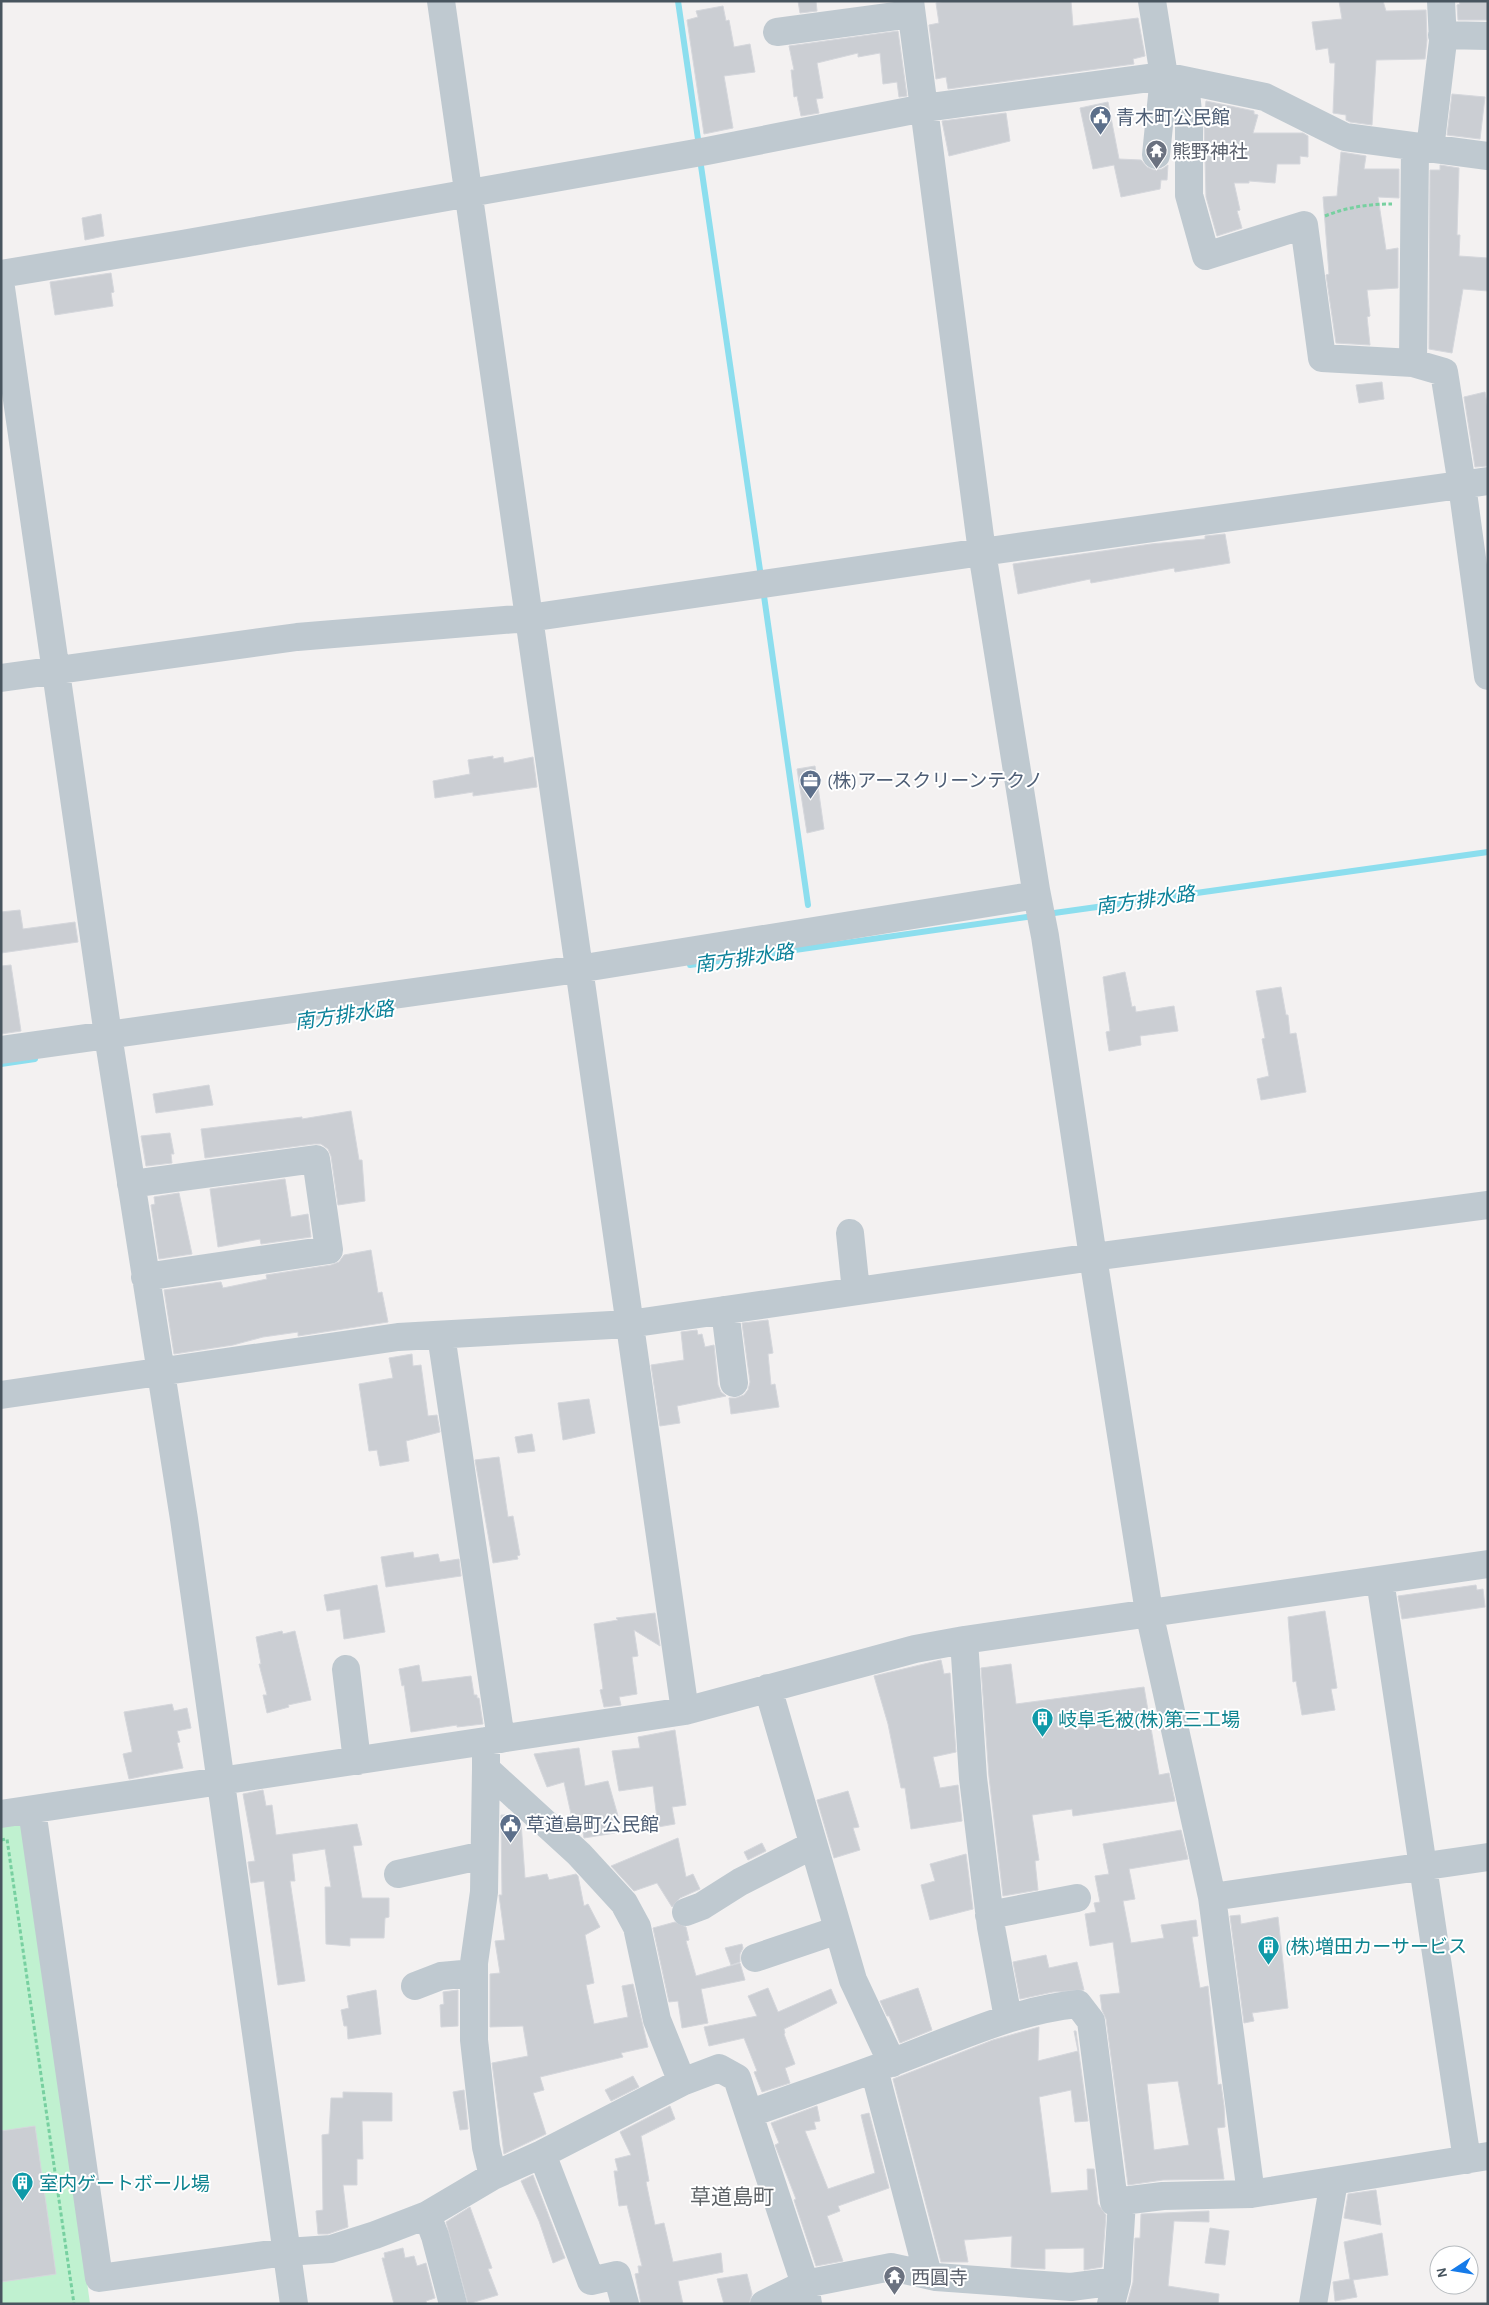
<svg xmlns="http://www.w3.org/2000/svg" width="1489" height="2305" font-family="'Alegreya Sans','Noto Sans JP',sans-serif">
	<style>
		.green { fill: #c0f1d0 }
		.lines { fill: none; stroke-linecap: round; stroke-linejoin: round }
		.stream { stroke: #8cdeee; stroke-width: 6 }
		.building { fill: #cbced3; stroke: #d5d7dc; fill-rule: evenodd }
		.path { stroke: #77d0a0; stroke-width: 3; stroke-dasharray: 4 2.5; stroke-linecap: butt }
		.minor { stroke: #bfc9d0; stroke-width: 28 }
		.labels { text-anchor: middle; stroke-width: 4; stroke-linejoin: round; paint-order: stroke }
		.service-label { font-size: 19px; fill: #4e5e75; stroke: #fff; text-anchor: start }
		.worship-label { font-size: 19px; fill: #5b616d; stroke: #fff; text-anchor: start }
		.culture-label { font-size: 19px; fill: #0d838f; stroke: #fff; text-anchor: start }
		.water-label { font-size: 20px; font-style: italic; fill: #0a8199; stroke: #fff }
		.quarter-label { font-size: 21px; fill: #5d6266; stroke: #fff }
	</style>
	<rect width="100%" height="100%" fill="#f3f1f1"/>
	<!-- green -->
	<path class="green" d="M25 1821 90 2304H1V1824Z"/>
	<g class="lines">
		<!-- stream -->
		<path class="stream" d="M678 1 699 146
			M700 159 761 577
			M763 589 808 905
			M1047 914 1488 852
			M690 965 1034 916
			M1 1064 35 1059"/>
	</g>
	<!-- building -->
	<path class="building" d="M798 1H816L817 11 800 13Z
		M945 1H1071L1073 26 1138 18 1145 56 1133 59 1134 64 948 89 946 77 936 79 929 25 939 23 936 3Z
		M1339 1H1383L1386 11 1426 10 1427 40 1425 59 1376 60 1372 125 1350 122 1346 120V115L1333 113 1335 63H1330L1328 48 1316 50 1312 22 1342 19Z
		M1459 1H1488V20H1458L1457 5 1460 4Z
		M723 6 726 21 729 20 734 47 750 44 755 72 724 76 733 128 704 134 687 20 698 17 696 11Z
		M898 31 907 96 899 97 897 82 883 84 880 53 858 57V53L817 63 823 98 816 99 819 113 801 116 797 96 794 97 791 70H794L789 46Z
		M1452 94 1485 97 1480 139 1447 135Z
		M1206 101 1254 111V114L1258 115 1253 133H1303L1308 136V157L1300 156V164H1277L1275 183 1249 181V183H1234L1240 210 1237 211 1242 228 1217 236 1206 197 1204 118Z
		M1108 102 1119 159 1141 160 1147 167 1154 170 1162 169 1168 165 1167 180H1161L1160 189 1121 197 1114 165 1093 169 1080 108Z
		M1006 113 1010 141 949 156 942 121Z
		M1341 152 1366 156 1364 169H1399V198L1378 197 1386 250 1398 248V288L1367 290 1370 316 1367 317 1370 345 1336 343 1326 275 1329 274 1323 197 1337 196Z
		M1440 165 1459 168 1457 235H1460L1459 256 1488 258V291L1463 289 1452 353 1429 349 1430 170H1440Z
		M101 214 104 236 85 240 82 218Z
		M111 273 114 292 111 293 113 306 55 315 50 282Z
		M1382 382 1384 399 1359 403 1356 385Z
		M1485 392 1488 410V466L1475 467 1464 397Z
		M1225 534 1230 563 1175 572 1174 568 1091 583 1090 579 1018 594 1013 564 1151 544 1205 539V536Z
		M493 756V759L503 757 504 763 533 757 537 787 473 796V792L435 798 433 781 470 774 468 760Z
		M815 766 824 829 807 833 797 769Z
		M20 910 23 929 75 922 78 942 1 953V912Z
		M11 965 21 1031 1 1034V966Z
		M1125 972 1132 1007 1135 1006 1136 1012 1174 1006 1178 1031 1140 1036 1141 1045 1109 1051 1106 1032 1110 1031 1103 977Z
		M1281 987 1286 1015H1288L1290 1034 1296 1033 1306 1092 1261 1100 1257 1079 1269 1076 1262 1039 1265 1038 1256 991Z
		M209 1085 213 1105 156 1113 153 1094Z
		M351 1111 359 1160H362L365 1201 338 1205 331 1156 328 1149 321 1144H314L205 1158 201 1129 302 1117V1119Z
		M170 1133 174 1154H171L172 1163 146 1166 141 1136Z
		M285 1179 291 1217 308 1214 311 1237 261 1244 260 1239 218 1247 210 1189Z
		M179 1193 192 1254 159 1259 151 1205 155 1204 154 1197Z
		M371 1250 378 1293 382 1292 388 1322 298 1336V1332L263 1337 233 1345 174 1354 164 1290 221 1282 223 1288 267 1279 266 1275 331 1265 339 1262 344 1255Z
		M768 1320 773 1353 768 1354 771 1385 775 1384 779 1407 731 1414 729 1398H736L744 1395 748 1390 750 1382 742 1323Z
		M697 1330 698 1335 702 1334 705 1347 714 1345 718 1385 721 1392 726 1396 677 1406 680 1423 660 1426 651 1365 684 1360 681 1332Z
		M412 1354 413 1366 421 1365 428 1416 437 1415 440 1432 406 1441 409 1461 380 1466 377 1450 369 1451 359 1384 393 1378 389 1358Z
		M589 1399 595 1433 563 1440 558 1403Z
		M532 1434 535 1451 518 1453 515 1437Z
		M499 1457 508 1517 513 1516 520 1555 517 1556 518 1559 493 1563 475 1460Z
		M413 1552 414 1558 438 1554 440 1562 459 1559 461 1576 386 1587 381 1557Z
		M377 1585 385 1632 344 1639 340 1609 327 1611 324 1595Z
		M1476 1585 1477 1590 1483 1589 1485 1607 1402 1619 1398 1596Z
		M1325 1611 1337 1688 1331 1689 1335 1710 1302 1715 1296 1681 1293 1682 1288 1617Z
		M655 1613 660 1646 634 1630 638 1656 632 1657 637 1694 619 1697 621 1705 604 1707 600 1690 603 1689 594 1624 618 1620 616 1618Z
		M282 1631 283 1634 295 1631 311 1700 288 1705 289 1707 267 1713 263 1695H267L259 1664H261L256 1637Z
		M941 1660 944 1674 950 1673 956 1752 933 1757 940 1788 958 1785 962 1821 911 1829 905 1788H901L888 1724 874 1676Z
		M1011 1664 1016 1704 1144 1687 1159 1775 1169 1773 1175 1801 1073 1816 1072 1809 1032 1815 1039 1860 1035 1861 1038 1890 1003 1896 989 1777 981 1668Z
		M419 1665 422 1682 471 1676 474 1695H477V1698H479L483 1724 457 1727V1725L411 1732 404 1685 402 1686 399 1669Z
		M172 1704 174 1711 187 1708 191 1728 177 1731 180 1742 177 1743 183 1768 129 1779 123 1754 132 1752V1750L124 1712Z
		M675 1730 686 1805 672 1807 675 1824 658 1827 653 1786 619 1791 612 1751 640 1748 638 1737Z
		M579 1748 585 1786 608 1781 618 1816 612 1818 615 1833 584 1838 581 1821 573 1823 564 1782 547 1787 534 1754Z
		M263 1790 266 1806 272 1805 276 1835 357 1824 362 1845 353 1846 362 1898H389V1917L385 1918 384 1938H350V1946L326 1944 325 1887H331L325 1849 292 1854 295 1881H290L305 1981 278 1985 264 1881 251 1883 248 1862 255 1861 243 1794Z
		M848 1791 859 1827 853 1828 860 1850 834 1858 817 1800Z
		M501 1815H513L521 1822 525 1878 547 1874 549 1880 576 1874 578 1876 584 1906 588 1904 600 1927 585 1935 594 1983 586 1985 594 2024 628 2017 622 1986 633 1984 648 2047 621 2053 623 2057 540 2077 544 2090 533 2093 546 2134 504 2154 492 2063 528 2056 523 2026 490 2027V1974L500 1973 495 1941 505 1940 499 1895H502Z
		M1181 1830 1188 1859 1129 1869 1135 1899 1123 1901 1131 1943 1164 1938 1161 1925 1196 1920 1198 1936 1192 1937 1200 1988 1208 1986 1218 2085 1221 2084 1224 2106 1225 2127 1217 2128 1224 2179 1163 2180 1128 2185 1106 2019 1102 2010 1100 1995 1120 1993 1113 1942 1090 1946 1085 1914 1096 1912 1094 1903 1100 1902 1095 1876 1109 1874 1103 1844ZM1178 2081 1189 2145 1154 2150 1147 2084Z
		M678 1838 686 1877 693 1874 700 1889 680 1898 672 1907 657 1883 634 1891 611 1866Z
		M762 1843 766 1851 748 1860 744 1852Z
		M966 1854 973 1909 930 1920 921 1885 935 1881 930 1864Z
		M1240 1915 1241 1924 1278 1917 1288 2008 1252 2013 1254 2021 1244 2023 1230 1916Z
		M675 1922 686 1927 689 1940 686 1941 696 1976 740 1963 745 1980 701 1989 708 2023 682 2028 678 2001 669 2002 653 1928Z
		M742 1944 743 1948 740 1954V1962L731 1965 725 1948Z
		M1046 1955 1049 1968 1077 1962 1084 1990 1053 1992 1020 1999 1013 1962Z
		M768 1988 778 2012 831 1989 837 2003 784 2029 785 2033 784 2034 795 2064 785 2068 790 2083 762 2092 754 2072 757 2071 744 2038 709 2046 704 2027 757 2016 748 1996Z
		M918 1988 932 2030 900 2043 889 2016H887L880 2001Z
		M376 1990 381 2034 348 2039 347 2026H344L341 2010 349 2008 347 1996Z
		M458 1990V2026L441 2027 440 2005 444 2004 443 1992Z
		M1039 2027 1038 2061 1078 2051 1074 2031H1076L1088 2121 1075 2122 1071 2090 1039 2097 1051 2193 1088 2190 1087 2169H1094L1098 2204 1106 2215 1102 2267 1084 2270V2248L1045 2249V2269L1011 2267 1012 2236 964 2240 968 2262H941L893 2079 993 2040Z
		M633 2076 639 2087 611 2101 605 2090Z
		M464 2090 468 2129 460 2130 453 2092Z
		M343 2092 392 2093V2121H362L363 2159H357V2185H343L348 2227 328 2234H318L316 2211 323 2210 322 2135 329 2134 331 2098H343Z
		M670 2106 675 2119 641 2136 649 2181 646 2182 655 2225 664 2223 673 2262 721 2253 723 2272 678 2281 683 2304H641L635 2274 639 2273 638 2266H642L627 2205 619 2206 614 2171H618L615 2159 631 2155 620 2132Z
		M817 2106 820 2121 814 2122 816 2129 805 2131 828 2189 875 2173 861 2115 869 2113 889 2188 838 2206 840 2211 827 2216 843 2261 816 2266 794 2200 796 2199 775 2145 779 2143 771 2123Z
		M35 2126 56 2274 1 2282V2131Z
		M533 2175 565 2258 553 2263 539 2221 521 2181Z
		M1376 2190 1381 2225 1344 2218 1348 2194Z
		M470 2207 492 2268 488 2269 498 2295 468 2304 446 2222Z
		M1209 2211V2222L1174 2221 1168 2286 1219 2294 1218 2304H1127L1133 2282 1135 2238H1140L1141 2214Z
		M1210 2228 1229 2231 1225 2265 1205 2263Z
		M1382 2233 1388 2275 1353 2280 1357 2297 1335 2301 1333 2282 1350 2279 1344 2242Z
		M403 2248 405 2258 414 2256 417 2266 426 2263 435 2298 426 2301 427 2304H394L382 2258H385L384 2253Z
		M747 2274 752 2294 749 2304H724L717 2279Z"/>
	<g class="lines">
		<!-- path -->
		<path class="path" d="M1325 216C1347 207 1369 204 1392 204
			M1 1840 7 1839 74 2304"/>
		<!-- minor -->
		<path class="minor" d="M441 1 685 1711
			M910 1 982 552 1036 890 1045 936 1093 1257 1149 1612 1212 1897 1488 1857
			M1152 1 1164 76 1156 155
			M777 32 911 14
			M1442 35 1488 36
			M1185 81 1189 123V195L1206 256 1304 225 1322 358 1413 363 1444 372 1462 485 1488 676
			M1430 149 1443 41 1441 1
			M1 274 182 244 707 151 924 108 1164 76 1265 97 1345 137 1488 156
			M1 288 108 1035 184 1519 294 2304
			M1413 363 1415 147
			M1 678 297 637 529 618 982 552 1488 481
			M1 1050 578 969 1037 895
			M131 1184 316 1159 329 1250 145 1277
			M850 1233 856 1291
			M725 1310 734 1383
			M441 1335 501 1739
			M1 1395 398 1337 629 1324 1093 1257 1488 1205
			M1380 1580 1467 2160
			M964 1640 973 1778 991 1927 1008 2018
			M346 1669 357 1761
			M768 1688 853 1980 892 2063
			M486 1741V1769L579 1854 624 1903 637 1927 657 2020 682 2082
			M486 1769 484 1892 474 1963V2040L486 2147 493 2176
			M32 1810 99 2278 286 2252 331 2249 375 2235 427 2215 493 2176 542 2154 682 2082 719 2068 737 2078 805 2284 808 2304
			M1 1814 685 1711 915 1649 964 1640 1488 1564
			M398 1874 484 1855
			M1212 1897 1251 2194
			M686 1912 702 1906 740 1882 813 1845
			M989 1915 1077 1898
			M755 1958 838 1930
			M415 1986 441 1976 474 1973
			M874 2069 928 2275
			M751 2113C801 2095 851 2078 901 2059 959 2037 1016 2010 1078 2004L1091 2021 1114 2202 1122 2201
			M542 2154 591 2281 617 2275 625 2304
			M427 2215 435 2236 453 2304
			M764 2304 805 2284 891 2267 936 2277 1071 2287 1117 2281
			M1111 2304 1117 2281 1122 2201 1163 2196 1251 2194 1488 2156
			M1313 2304 1334 2181"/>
	</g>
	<!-- icons -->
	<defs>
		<symbol id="civic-pin" viewBox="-11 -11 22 30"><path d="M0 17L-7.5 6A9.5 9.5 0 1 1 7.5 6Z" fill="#5c6f8a" stroke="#fff"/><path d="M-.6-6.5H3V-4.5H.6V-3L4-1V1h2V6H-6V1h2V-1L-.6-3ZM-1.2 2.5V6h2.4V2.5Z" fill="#fff"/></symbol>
		<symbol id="temple-pin" viewBox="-11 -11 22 30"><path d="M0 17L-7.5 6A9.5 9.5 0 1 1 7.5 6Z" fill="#6b7280" stroke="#fff"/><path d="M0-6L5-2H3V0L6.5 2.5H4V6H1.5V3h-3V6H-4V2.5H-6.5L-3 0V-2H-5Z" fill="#fff"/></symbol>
		<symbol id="office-pin" viewBox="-11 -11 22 30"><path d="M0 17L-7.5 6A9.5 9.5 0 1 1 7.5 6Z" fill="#5c6f8a" stroke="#fff"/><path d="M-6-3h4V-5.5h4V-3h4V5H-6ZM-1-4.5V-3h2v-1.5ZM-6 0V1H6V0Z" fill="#fff"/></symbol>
		<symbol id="building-pin" viewBox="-11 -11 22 30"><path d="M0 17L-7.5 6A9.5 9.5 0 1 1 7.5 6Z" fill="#0f9aa8" stroke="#fff"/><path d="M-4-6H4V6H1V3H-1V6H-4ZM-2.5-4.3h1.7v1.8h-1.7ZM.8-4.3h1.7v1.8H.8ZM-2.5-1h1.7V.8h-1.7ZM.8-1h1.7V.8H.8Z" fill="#fff"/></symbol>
	</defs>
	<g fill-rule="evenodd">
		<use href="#civic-pin" x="1088" y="104" width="25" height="34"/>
		<use href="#temple-pin" x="1144" y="138" width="25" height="34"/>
		<use href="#office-pin" x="798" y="768" width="25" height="34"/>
		<use href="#building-pin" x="1030" y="1706" width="25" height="34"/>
		<use href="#civic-pin" x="498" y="1812" width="25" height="34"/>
		<use href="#building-pin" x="1256" y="1934" width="25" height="34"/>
		<use href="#building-pin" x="10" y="2170" width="25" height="34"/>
		<use href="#temple-pin" x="882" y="2264" width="25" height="34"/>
	</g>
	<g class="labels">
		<!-- service labels -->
		<g class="service-label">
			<text x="1116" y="124">青木町公民館</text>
			<text x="827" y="787">(株)アースクリーンテクノ</text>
			<text x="526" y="1831">草道島町公民館</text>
		</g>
		<!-- worship labels -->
		<g class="worship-label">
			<text x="1172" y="158">熊野神社</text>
			<text x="911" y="2284">西圓寺</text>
		</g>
		<!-- culture labels -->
		<g class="culture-label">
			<text x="1058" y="1726">岐阜毛被(株)第三工場</text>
			<text x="1285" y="1953">(株)増田カーサービス</text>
			<text x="39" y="2190">室内ゲートボール場</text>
		</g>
		<!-- water labels -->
		<g class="water-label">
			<text transform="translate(1145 900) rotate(-8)" y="7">南方排水路</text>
			<text transform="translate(744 958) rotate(-8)" y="7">南方排水路</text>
			<text transform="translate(344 1015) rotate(-8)" y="7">南方排水路</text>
		</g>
		<!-- quarter labels -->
		<g class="quarter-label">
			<text x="732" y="2204">草道島町</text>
		</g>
	</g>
	<!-- border -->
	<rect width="1489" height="2305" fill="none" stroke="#48555f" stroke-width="5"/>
	<!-- north arrow -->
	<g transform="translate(1454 2270) rotate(258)"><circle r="24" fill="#ffffff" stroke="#b6bbbf"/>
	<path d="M0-4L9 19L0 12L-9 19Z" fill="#167be9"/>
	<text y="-8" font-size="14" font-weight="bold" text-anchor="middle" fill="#48555f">N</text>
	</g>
</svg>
